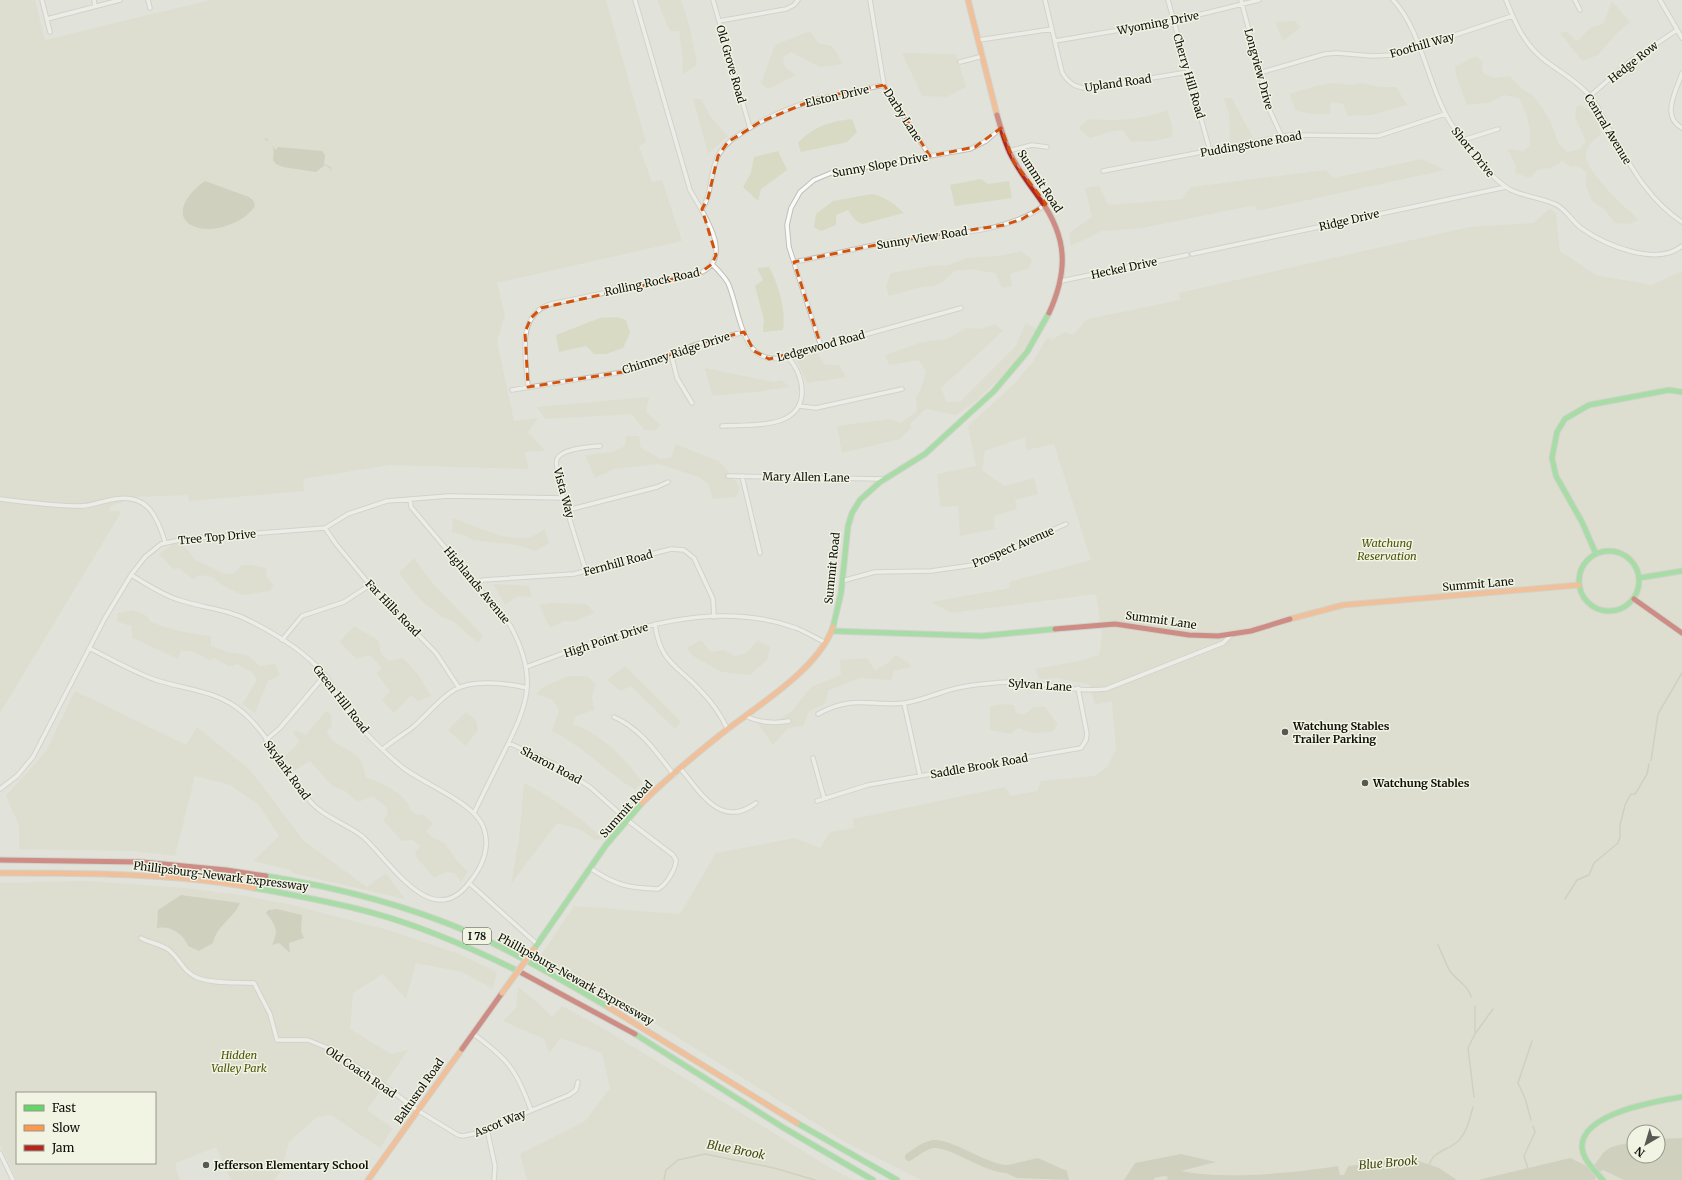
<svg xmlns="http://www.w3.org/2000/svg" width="1682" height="1180" font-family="Merriweather,serif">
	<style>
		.green { fill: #d8dac3; fill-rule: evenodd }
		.water { fill: #b8bc9b }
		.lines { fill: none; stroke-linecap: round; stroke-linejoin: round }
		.stream { stroke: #b8bc9b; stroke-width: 1.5 }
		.river { stroke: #b8bc9b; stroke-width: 8 }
		.street-casing { stroke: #bfc0b9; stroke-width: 5.5 }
		.fast-casing { stroke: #bfc0b9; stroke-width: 7 }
		.slow-casing { stroke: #bfc0b9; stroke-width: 7 }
		.jam-casing { stroke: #bfc0b9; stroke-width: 7 }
		.street { stroke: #fafbf9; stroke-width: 3.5 }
		.fast { stroke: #63d668; stroke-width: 5 }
		.slow { stroke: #ff974d; stroke-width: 5 }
		.jam { stroke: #b3261e; stroke-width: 5 }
		.slow-bridge-casing { stroke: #bfc0b9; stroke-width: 7; stroke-linecap: butt }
		.slow-bridge { stroke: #ff974d; stroke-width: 5 }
		.marked { fill: none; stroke: #d2520c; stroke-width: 3; stroke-dasharray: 8 5; stroke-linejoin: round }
		.poi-dot { fill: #585953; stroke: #f1f3e3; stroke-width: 1.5 }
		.labels { text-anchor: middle; stroke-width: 3; stroke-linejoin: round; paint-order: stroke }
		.shield { fill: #f1f3e3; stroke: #53534b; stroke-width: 1 }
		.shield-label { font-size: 10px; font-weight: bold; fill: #0f0f0a }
		.street-label { font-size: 11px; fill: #0f0f0a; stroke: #f1f3e3 }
		.park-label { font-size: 11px; font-style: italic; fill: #4f5207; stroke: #f1f3e3 }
		.poi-label { font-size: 11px; font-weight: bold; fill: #0f0f0a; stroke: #f1f3e3; text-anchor: start }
		.water-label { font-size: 12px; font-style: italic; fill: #444813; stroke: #f1f3e3 }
	</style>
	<rect width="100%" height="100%" fill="#e1e2da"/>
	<!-- green -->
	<path class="green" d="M0 0H35L45 40 210 0H606L646 142 639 146 652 182 662 180 682 241 497 283 505 315 497 341 514 421 538 418 528 432 545 451 524 452 529 469 390 465 303 479 304 491 189 501 188 495 135 497 109 507 110 511H122L0 713Z
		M657 0H681L690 27 697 65 683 74 682 50 679 31H670Z
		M1612 1 1630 22 1616 34 1598 55 1582 61 1560 33 1566 31 1577 41 1590 28 1603 24Z
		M1295 21 1301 27 1283 41 1275 22Z
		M810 31 818 43 832 46 843 64 820 67 791 52 783 57 785 67 796 75 768 89 761 83 775 45Z
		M902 53 956 54 966 87 947 97 922 96Z
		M1476 56 1483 62 1482 73 1494 78 1510 76 1522 89 1535 97 1550 120 1558 142 1567 152 1580 149 1586 141 1575 117 1576 106 1581 105 1598 118 1601 134C1595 139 1588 144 1586 153 1583 170 1626 208 1639 220L1629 224 1615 223 1604 209 1592 201 1586 187V172L1578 166 1570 167 1563 161 1550 168 1537 170 1530 178 1515 173 1516 166 1508 149 1523 151 1530 146C1531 128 1527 114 1519 98L1504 95 1491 102 1467 105 1456 75 1455 67Z
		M1334 83 1352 85 1363 83 1379 87H1396L1407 105 1372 115 1348 116 1343 104 1331 102 1330 114H1313L1296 111 1289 94 1319 85Z
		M1223 98H1232L1253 138 1230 143 1229 112Z
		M693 99H701L711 117 728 136 708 154Z
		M1167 110 1172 124V137L1155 141 1131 142 1123 130 1113 131 1090 138 1078 128 1088 119C1116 121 1141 120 1167 110Z
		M852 119 857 132 847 142 801 152 798 143C812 127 831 121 852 119Z
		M778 151 787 170 761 189 758 201 743 187 751 173 754 157Z
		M1422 159 1445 170 1257 211 1255 205 1143 228 1102 231 1071 246 1069 233 1092 217 1085 188 1099 186 1108 205 1182 199 1191 187 1326 170 1333 178Z
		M981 179 988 184 1009 181 1012 198 955 206 950 185Z
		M872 194C886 197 894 204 904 213L862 224 855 220 848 210 836 215V225L821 231 814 227 816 214 833 201Z
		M1550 209 1556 213 1560 251 1596 275 1652 285 1682 271V1180H921L849 1144 627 1006 539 958 574 906 680 914 716 853 795 838 820 848 830 832 854 828 853 819 1005 787 1011 796 1037 791 1041 781 1094 776 1107 767 1116 749 1112 701 1095 705 1090 685 1058 678 1039 679 1035 669 1079 661 1099 655 1102 636 1096 594 952 613 931 602 1010 588 1009 582 1091 560 1054 444 1027 450 1025 437 985 451 982 470 1004 486 1034 478 1038 494 1015 500 1017 509 994 516 995 529 960 536 958 506 940 507 937 474 976 466 968 426 1013 385 1032 363 1047 338 1052 340 1064 332 1073 335 1087 319 1180 300 1179 293 1469 227 1533 223ZM1634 1132H1658V1156H1634Z
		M1021 251 1032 259 1029 268 1010 274 1012 286 1002 288 995 273 970 269 954 271C936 291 936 283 914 289 906 291 898 294 889 296L886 287 891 273 930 266 949 265 967 258 998 256Z
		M769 267C779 286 786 309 783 330L763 332 764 320 755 286 763 280 757 268Z
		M616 317 626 320 630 333 623 348 606 354H594L586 346 559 352 556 335 600 318Z
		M1026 323 1037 329 1014 364 975 402 956 415 926 409 910 424 911 428 900 439 842 453 837 426 890 419 901 423 917 411 916 397 922 386 926 372 919 360 889 365 885 355 922 342 946 339 967 328 980 329 995 324 1003 331 941 388 947 402H960L1015 347Z
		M816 351 825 365H839L846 377 807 383 796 358Z
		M705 368 774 382 782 380 789 387 755 392 712 396Z
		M649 397 646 412 661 425 656 430H644L632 414 545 419 537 407Z
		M626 436H639L641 448 661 459 671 458 676 444 720 462 740 487 736 497 713 499 708 484 699 477 659 464 614 469 595 478 585 455 612 452 625 446Z
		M453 518C474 525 507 543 529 537 534 536 540 532 545 529L549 543 536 551 517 545 473 540 463 535 452 532Z
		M178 540 189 551 195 560 225 574 234 573 242 565H251L266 568 267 578 274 586 270 591 242 595 222 585 212 577 199 575 193 579 179 568 173 569 159 554Z
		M414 558 429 579 483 636 478 643 453 621 442 617 423 602 412 590 399 573Z
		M493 584 529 586 532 597 518 596 505 605Z
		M553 603 587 604 594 613 573 622 564 621 550 628 539 605Z
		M133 610C137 612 142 613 145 615 149 617 149 622 154 623 168 629 196 635 211 636V646L228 652 247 655 260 666 275 664 280 675 268 681 255 713 242 704 257 680 252 672 237 664 230 667 214 658 209 660 192 651H181L178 659 133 638 131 626 117 622 118 613Z
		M354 626 378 640 381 654 389 661 403 658 419 676 431 696 418 701 411 695 394 713 382 700 390 691 376 673 382 668 370 655 357 659 339 642Z
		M701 640 711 652 724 650 735 656 746 653 758 640 770 647 767 660 750 675 722 672 693 656 687 648Z
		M895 655 908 662 911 667 894 671 891 680 860 678 829 690 825 704 809 711 803 726 788 728 773 745 755 720H778L792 711 811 687 841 675 840 660 867 658 875 671 889 662Z
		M625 666 681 722 675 729 631 686 620 691 607 680Z
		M569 676H587L596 684 592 697 594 710 576 716 573 724C602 735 624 757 642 782L635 790C605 771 584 747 552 731L559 710 553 700 536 694 543 687Z
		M75 691 186 745 197 727 250 770 304 841 367 887 386 873 405 899 292 873 291 870 253 861 279 836 259 805 230 785 195 776 175 856 134 851 19 849V825L6 796 46 751Z
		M1006 704 1014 705 1016 713 1024 715 1034 707H1045L1058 725 1052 732 1032 733 1018 728 1011 734 990 730V706Z
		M326 711 331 714 332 725 327 732C333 748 352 747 361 761 363 766 365 772 366 777 379 782 409 795 410 810L417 815 423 814 433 823 426 831C433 840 440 839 445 844 454 855 456 862 468 871L461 882 455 873 446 872 434 878 418 859 415 853 420 846 413 840 402 841 383 820 388 814 386 807 373 796 358 802 345 791 332 786 310 761 294 771 284 757 300 742 293 733 295 730 306 735Z
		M466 712 476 720 478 730 466 746 448 730Z
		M524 783C556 800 577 814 603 839L595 840 581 830 557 823 511 884 519 839Z
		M87 881 186 888 240 895 292 905 388 930 459 954 497 972 493 989 462 972 416 963 406 999 383 974 353 993 350 1029 391 1054 408 1050 367 1110 393 1128 380 1148 331 1115 317 1117 289 1142 281 1171 274 1180H231L216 1147 176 1163V1169L180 1180H17L0 1145V883ZM17 1093H155V1163H17Z
		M518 987 538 1003 552 1017 562 1006 606 1030 829 1167 853 1180H527L520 1154 585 1121 610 1088 602 1053 561 1038 549 1053 544 1039 503 1021 516 1008Z"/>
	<!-- water -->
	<path class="water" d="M266 138 276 150 278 147 322 151 325 155 324 164 331 167 332 172 330 168 325 165 316 172 283 167 276 164 273 160C274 151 275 143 264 139Z
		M205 181 249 197 253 200 255 206C245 223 209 236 191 225 171 213 192 189 205 181Z
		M181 895 240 903C234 918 217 925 213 943L199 951 188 946C184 934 170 925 157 928L158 910Z
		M277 909 302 915 301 931 304 938 289 943 290 953 279 943 272 945C279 930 276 926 266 913L268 910Z
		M1682 1138V1180H1624L1603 1170 1594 1175 1596 1178 1594 1180H1478L1570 1158 1587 1166 1589 1169C1597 1164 1598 1159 1604 1152 1611 1145 1624 1144 1634 1142V1156H1658V1139Z
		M1181 1154 1216 1162 1181 1171C1226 1180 1292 1173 1338 1166L1340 1175H1344L1348 1166 1410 1158 1439 1168 1457 1180H1167L1168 1177 1164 1176 1154 1178V1180H1124L1135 1163Z
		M1038 1158 1067 1171 1069 1180 1017 1178 995 1168Z"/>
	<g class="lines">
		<!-- stream -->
		<path class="stream" d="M1651 761 1658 714 1682 673
			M1565 899 1577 880 1589 875 1594 863 1618 843 1620 837V825L1625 805 1631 794H1635L1637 791 1647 774 1649 764
			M1438 945C1442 953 1445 963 1450 971 1457 981 1469 986 1471 997
			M1475 1034 1493 1009
			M1474 1097 1468 1048 1475 1034V1006
			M1531 1120 1525 1098 1518 1083 1532 1041
			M1429 1166C1432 1152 1445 1151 1456 1143 1466 1135 1470 1119 1473 1107
			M1528 1169 1524 1156 1535 1132 1533 1126
			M664 1180 666 1170 678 1160 705 1154 774 1168 815 1180"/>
		<!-- river -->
		<path class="river" d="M909 1157C916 1152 925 1145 933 1144 950 1142 984 1168 1006 1169"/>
		<defs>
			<path id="street" d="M42 0 50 32
				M94 0 95 6
				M148 0 150 8
				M713 0 750 128
				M870 0 884 85 930 156
				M1045 0 1062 72C1068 83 1077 89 1090 88L1188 72
				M1168 0 1210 151
				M1241 0 1270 111 1282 137
				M1393 0C1423 31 1428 91 1454 128 1466 146 1492 180 1511 190 1526 197 1543 198 1557 205 1566 210 1572 221 1581 228 1605 245 1656 267 1682 246
				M1506 0C1516 25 1525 46 1547 62 1562 73 1578 82 1590 96 1598 105 1603 117 1608 127 1629 163 1647 199 1682 222
				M1575 0 1580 10
				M1660 0 1682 38
				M47 19 120 0
				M719 21 786 9 794 5 798 0
				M979 40 1052 29
				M1055 41 1173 21 1259 0
				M960 62 983 56
				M1259 73 1325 54 1337 53 1372 56 1395 55 1512 16
				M1682 73C1677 90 1660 116 1682 128
				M1590 96 1629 62 1677 30
				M1463 140 1498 129
				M1008 151 1032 145 1047 147
				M1103 171 1290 135 1378 136 1445 114
				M702 209C713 193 709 171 719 154 726 142 737 136 748 129 794 101 833 95 884 85
				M1192 254 1506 187
				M794 262C826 256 858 248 890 242 937 234 1008 235 1046 204
				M712 264C718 270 724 276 728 283 740 309 740 365 781 358L961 308
				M1061 281 1187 255
				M821 346 789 247 787 225 791 208 800 192 814 180 831 173 970 149 986 141 1001 128
				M671 354 677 378 692 403
				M528 387C526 358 515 315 551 304L700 273C736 257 702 212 690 190L635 0
				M512 390 629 371 694 345 744 332
				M799 406 816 408 902 389
				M722 426C749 424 801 431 802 392 802 378 796 366 787 356
				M728 476 883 479
				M742 476 760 553
				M0 499C26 502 53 506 80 506 90 506 100 502 110 500 145 492 156 512 165 542
				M410 499 411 507 510 625C538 677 529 702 504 752 494 772 484 792 474 813
				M568 510 657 487 668 482
				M325 528 336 544 370 585 436 653 459 688
				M586 571C581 555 552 469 557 459 562 448 590 447 600 446
				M842 581 875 572 931 571 973 565 1066 524
				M476 584 483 580 574 574 671 549 684 550 694 558 713 599 714 617
				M655 624C660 663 677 665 700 690 712 702 721 715 728 730
				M282 640 302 616 344 602 370 585
				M89 648C111 659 133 672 156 680 183 689 212 690 236 707 265 727 286 772 309 800 323 817 345 823 362 836 389 859 431 933 469 883 483 866 492 846 482 824 470 801 424 784 402 767 383 751 362 731 347 710 338 698 333 684 323 673 304 651 276 634 250 621 228 609 203 608 179 600 162 595 147 584 131 575
				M526 667C611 636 705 595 796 628 806 632 816 638 826 643
				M904 703 920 776
				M818 714C854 694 870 707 905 703 918 701 930 696 943 692 963 685 988 683 1009 682 1041 681 1074 693 1106 689L1223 643 1231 635
				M745 716C760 723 773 724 789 721
				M614 717C641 729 656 752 674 775
				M266 740 280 728 325 675
				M509 743 556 765 590 787 627 820 673 855 676 860C676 869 666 885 658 889 628 888 615 885 590 868
				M383 749C392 741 403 735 413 727 427 715 438 700 454 690 472 679 507 683 527 688
				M813 758 824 798
				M681 769C701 794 722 829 756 803
				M0 789 17 776 33 757 105 618 131 575 145 557 161 544 185 539 325 528 348 514 387 501 448 496 564 498
				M817 801 868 785 1081 748 1086 740 1087 734 1078 688
				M469 883 537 944
				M141 938C150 943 161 944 169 950 180 959 184 973 198 978 215 984 236 982 254 983L270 1014 277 1040H308L330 1049 373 1077 417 1110 458 1135 463 1136 477 1133 569 1095 576 1090 578 1082
				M472 1033C508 1059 516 1069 531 1110
				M487 1129 495 1166 494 1180
				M0 1153 13 1180"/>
			<path id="fast" d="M1579 581a30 30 0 1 1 60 0a30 30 0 1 1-60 0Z
				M1596 554 1582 522 1556 476 1552 458 1557 432 1565 419 1589 405 1669 390 1682 392
				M1639 578 1682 571
				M833 627 841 593 848 526 852 513 860 500 880 482 925 454 994 391 1027 352 1049 313
				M832 631 982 636 1055 629
				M266 876C336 887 406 905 471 933 518 954 563 981 608 1007
				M254 888C294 895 333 902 373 913 424 927 474 949 522 973
				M534 949 606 845 642 803
				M635 1034 784 1128 873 1180
				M797 1123 897 1180
				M1603 1180C1595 1171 1582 1159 1582 1146 1583 1113 1657 1101 1682 1097"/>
			<path id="slow" d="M968 0 997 115
				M1290 619 1343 605 1579 585
				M642 803C668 777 696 754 725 731 759 705 819 668 833 627
				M0 873C84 873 171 873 254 888
				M608 1007 797 1123
				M368 1180 462 1049"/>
			<path id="jam" d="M997 115C1001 129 1005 143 1011 155 1019 171 1030 185 1040 199 1068 238 1068 271 1049 313
				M1634 599 1682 633
				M1055 629 1115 624 1189 635 1218 636 1251 631 1290 619
				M0 860 142 862 226 870 266 876
				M522 973 635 1034
				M462 1049 502 993"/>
		</defs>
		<!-- street casing -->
		<use href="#street" class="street-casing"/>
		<!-- fast casing -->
		<use href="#fast" class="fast-casing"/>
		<!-- slow casing -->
		<use href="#slow" class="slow-casing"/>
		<!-- jam casing -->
		<use href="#jam" class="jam-casing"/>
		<!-- street -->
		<use href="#street" class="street"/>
		<!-- fast -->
		<use href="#fast" class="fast"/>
		<!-- slow -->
		<use href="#slow" class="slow"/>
		<!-- jam -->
		<use href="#jam" class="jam"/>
		<defs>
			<path id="slow-bridge" d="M502 993 534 949"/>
		</defs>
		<!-- slow-bridge casing -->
		<use href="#slow-bridge" class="slow-bridge-casing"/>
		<!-- slow-bridge -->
		<use href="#slow-bridge" class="slow-bridge"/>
	</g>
	<!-- marked area -->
	<path d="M0 0H1682V1180H0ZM884 85 930 156 975 147 1001 128 1014 162 1046 204 1022 219 1004 225 890 242 794 262 821 346 769 359 754 351 744 332 694 345 629 371 528 387 525 332 531 318 541 308 700 273 712 264 716 255 702 209 708 198 718 156 728 142 760 122 818 98Z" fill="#e1e2da" fill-opacity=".55" fill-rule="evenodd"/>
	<path class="marked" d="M884 85 930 156 975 147 1001 128 1014 162 1046 204 1022 219 1004 225 890 242 794 262 821 346 769 359 754 351 744 332 694 345 629 371 528 387 525 332 531 318 541 308 700 273 712 264 716 255 702 209 708 198 718 156 728 142 760 122 818 98Z"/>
	<!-- markers -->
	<g class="poi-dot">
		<circle cx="1285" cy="732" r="4"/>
		<circle cx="1365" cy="783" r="4"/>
		<circle cx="206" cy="1165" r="4"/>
	</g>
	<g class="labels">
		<!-- shield labels -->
		<rect class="shield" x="463" y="928" width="28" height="16" rx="3"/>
		<g class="shield-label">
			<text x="477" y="940">I 78</text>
		</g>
		<!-- street labels -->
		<g class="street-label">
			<text transform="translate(1158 23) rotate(-11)" y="4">Wyoming Drive</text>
			<text transform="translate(1422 45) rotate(-16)" y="4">Foothill Way</text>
			<text transform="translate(1633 62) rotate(-38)" y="4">Hedge Row</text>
			<text transform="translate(731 64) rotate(74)" y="4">Old Grove Road</text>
			<text transform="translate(1259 69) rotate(75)" y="4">Longview Drive</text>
			<text transform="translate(1189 76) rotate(74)" y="4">Cherry Hill Road</text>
			<text transform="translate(1118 83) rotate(-8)" y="4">Upland Road</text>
			<text transform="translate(837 96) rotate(-13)" y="4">Elston Drive</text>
			<text transform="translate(903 115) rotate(57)" y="4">Darby Lane</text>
			<text transform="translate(1608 129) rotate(59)" y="4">Central Avenue</text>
			<text transform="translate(1251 144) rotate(-10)" y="4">Puddingstone Road</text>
			<text transform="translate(1473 152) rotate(51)" y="4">Short Drive</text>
			<text transform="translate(880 165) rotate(-10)" y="4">Sunny Slope Drive</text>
			<text transform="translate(1040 181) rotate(57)" y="4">Summit Road</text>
			<text transform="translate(1349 220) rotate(-13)" y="4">Ridge Drive</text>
			<text transform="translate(922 238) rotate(-9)" y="4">Sunny View Road</text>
			<text transform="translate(1124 268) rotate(-12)" y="4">Heckel Drive</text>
			<text transform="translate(652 282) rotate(-12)" y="4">Rolling Rock Road</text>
			<text transform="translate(821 346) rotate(-15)" y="4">Ledgewood Road</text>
			<text transform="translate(676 353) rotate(-18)" y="4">Chimney Ridge Drive</text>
			<text transform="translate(806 477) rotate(1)" y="4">Mary Allen Lane</text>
			<text transform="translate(564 493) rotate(75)" y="4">Vista Way</text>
			<text transform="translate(217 537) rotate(-5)" y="4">Tree Top Drive</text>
			<text transform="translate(1013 547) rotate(-23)" y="4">Prospect Avenue</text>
			<text transform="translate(618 563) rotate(-15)" y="4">Fernhill Road</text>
			<text transform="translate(832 568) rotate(-84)" y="4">Summit Road</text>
			<text transform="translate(1478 584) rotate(-5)" y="4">Summit Lane</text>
			<text transform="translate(477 585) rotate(50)" y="4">Highlands Avenue</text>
			<text transform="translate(393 608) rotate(46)" y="4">Far Hills Road</text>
			<text transform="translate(1161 620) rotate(8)" y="4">Summit Lane</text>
			<text transform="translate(606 640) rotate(-18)" y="4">High Point Drive</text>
			<text transform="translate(1040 685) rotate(4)" y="4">Sylvan Lane</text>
			<text transform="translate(341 699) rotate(52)" y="4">Green Hill Road</text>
			<text transform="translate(551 765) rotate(28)" y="4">Sharon Road</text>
			<text transform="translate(979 766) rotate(-10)" y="4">Saddle Brook Road</text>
			<text transform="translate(287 770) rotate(54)" y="4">Skylark Road</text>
			<text transform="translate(626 809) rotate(-48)" y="4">Summit Road</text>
			<text transform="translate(221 876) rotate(7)" y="4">Phillipsburg-Newark Expressway</text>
			<text transform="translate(576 979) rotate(29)" y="4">Phillipsburg-Newark Expressway</text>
			<text transform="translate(361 1072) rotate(34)" y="4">Old Coach Road</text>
			<text transform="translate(419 1091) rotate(-55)" y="4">Baltusrol Road</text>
			<text transform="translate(500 1123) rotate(-22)" y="4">Ascot Way</text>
		</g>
		<!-- park labels -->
		<g class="park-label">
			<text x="1387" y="547">Watchung<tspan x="1387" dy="13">Reservation</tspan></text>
			<text x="239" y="1059">Hidden<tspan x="239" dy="13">Valley Park</tspan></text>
		</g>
		<!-- poi labels -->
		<g class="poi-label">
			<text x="1293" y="730">Watchung Stables<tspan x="1293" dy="13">Trailer Parking</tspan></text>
			<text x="1373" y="787">Watchung Stables</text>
			<text x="214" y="1169">Jefferson Elementary School</text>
		</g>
		<!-- water labels -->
		<g class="water-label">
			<text transform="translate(736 1150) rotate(11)" y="4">Blue Brook</text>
			<text transform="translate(1388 1163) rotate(-5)" y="4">Blue Brook</text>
		</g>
	</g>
	<!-- legend -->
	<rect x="16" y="1092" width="140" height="72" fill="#f1f3e3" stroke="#97988c"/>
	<rect x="24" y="1105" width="20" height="6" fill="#63d668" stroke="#97988c"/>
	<text x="52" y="1112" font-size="12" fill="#0f0f0a">Fast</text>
	<rect x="24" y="1125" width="20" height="6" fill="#ff974d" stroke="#97988c"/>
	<text x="52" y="1132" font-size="12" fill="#0f0f0a">Slow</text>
	<rect x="24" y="1145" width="20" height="6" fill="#b3261e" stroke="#97988c"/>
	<text x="52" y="1152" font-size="12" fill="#0f0f0a">Jam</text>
	<!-- north arrow -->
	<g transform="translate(1646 1144) rotate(218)"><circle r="19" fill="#f1f3e3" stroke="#97988c"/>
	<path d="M0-3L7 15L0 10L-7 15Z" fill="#585953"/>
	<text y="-6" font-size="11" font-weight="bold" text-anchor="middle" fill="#0f0f0a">N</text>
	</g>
</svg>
